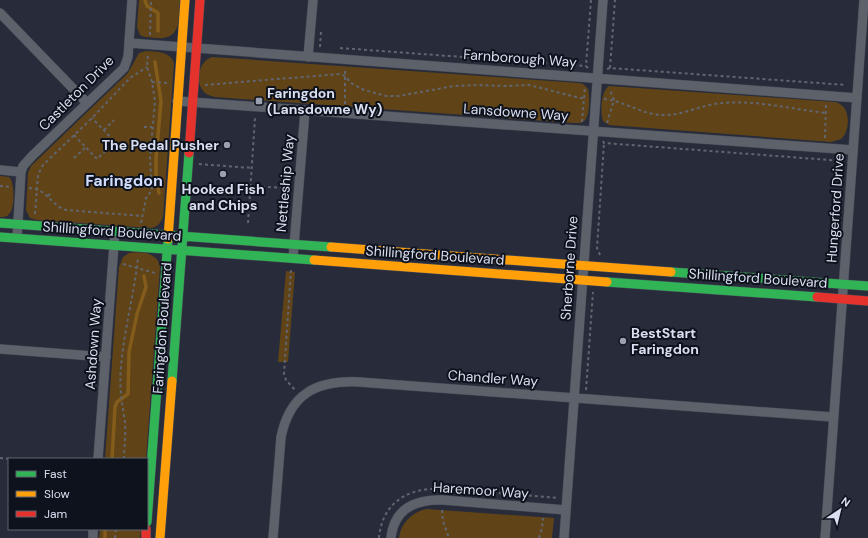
<svg xmlns="http://www.w3.org/2000/svg" width="868" height="538" font-family="'DM Sans',sans-serif">
	<style>
		.green { fill: #604417 }
		.lines { fill: none; stroke-linecap: round; stroke-linejoin: round }
		.stream { stroke: #835c1b; stroke-width: 3.5 }
		.street-casing { stroke: #464a56; stroke-width: 10 }
		.fast-casing { stroke: #464a56; stroke-width: 10 }
		.slow-casing { stroke: #464a56; stroke-width: 10 }
		.jam-casing { stroke: #464a56; stroke-width: 10 }
		.path { stroke: #62656f; stroke-width: 2; stroke-dasharray: 3 3; stroke-linecap: butt }
		.street { stroke: #5d616a; stroke-width: 9 }
		.fast { stroke: #30b455; stroke-width: 9 }
		.slow { stroke: #ff9f0a; stroke-width: 9 }
		.jam { stroke: #e5322d; stroke-width: 9 }
		.poi-dot { fill: #9ba0b0; stroke: #0e121d; stroke-width: 1.5 }
		.labels { text-anchor: middle; stroke-width: 4; stroke-linejoin: round; paint-order: stroke }
		.street-label { font-size: 14px; fill: #d9dff0; stroke: #0e121d }
		.poi-label { font-size: 14px; font-weight: bold; fill: #d9dff0; stroke: #0e121d; text-anchor: start }
		.quarter-label { font-size: 16px; font-weight: bold; fill: #d1ddfd; stroke: #0e121d }
	</style>
	<rect width="100%" height="100%" fill="#282c3a"/>
	<!-- green -->
	<path class="green" d="M139 0H180C178 20 182 40 156 38 150 37 145 38 140 35L137 27Z
		M146 51C157 52 170 51 174 63L163 217C161 223 157 227 151 228L37 220 30 218 26 210 28 173 31 166 128 73 139 53Z
		M212 57 579 83 583 84 588 89C590 96 590 117 584 121 581 124 577 123 574 123L215 97C211 96 207 95 204 92 194 82 199 61 212 57Z
		M609 86 835 102C851 105 851 130 841 139L831 142 609 125 603 121C600 112 601 91 609 86Z
		M0 176 9 177C15 182 15 209 9 214 7 217 4 217 0 217Z
		M129 253C142 251 158 253 160 267L146 459H105L119 267 123 257Z
		M286 271 295 272 288 362H278Z
		M426 509 554 518 552 538H399C401 523 411 513 426 509Z
		M100 529H141L140 538H99Z"/>
	<g class="lines">
		<!-- stream -->
		<path class="stream" d="M145 0 147 6 158 13V31
			M155 62 161 101 156 158V175L159 193
			M112 459 115 407 117 402 128 394 129 352 137 314 146 287 144 276
			M105 538V529"/>
		<defs>
			<path id="street" d="M0 13 87 103
				M129 43 857 98
				M308 57 313 0
				M177 101 853 150
				M0 170 21 172 17 238
				M21 172 23 166 32 156 124 68 128 57 132 0
				M293 258 305 111
				M0 349 106 357
				M98 459 115 231
				M93 538V529
				M273 538 281 437C290 394 316 380 359 382L833 417
				M391 538C394 508 416 499 443 500L566 510
				M564 538 603 0
				M825 538 864 0"/>
			<path id="fast" d="M0 223 331 247
				M0 237 314 260
				M671 272 868 286
				M607 282 817 297
				M172 381 189 153
				M147 522 168 239"/>
			<path id="slow" d="M168 239 185 0
				M331 247 671 272
				M314 260 607 282
				M160 538 172 381"/>
			<path id="jam" d="M189 153 200 0
				M817 297 868 301
				M146 529V538"/>
		</defs>
		<!-- street casing -->
		<use href="#street" class="street-casing"/>
		<!-- fast casing -->
		<use href="#fast" class="fast-casing"/>
		<!-- slow casing -->
		<use href="#slow" class="slow-casing"/>
		<!-- jam casing -->
		<use href="#jam" class="jam-casing"/>
		<!-- path -->
		<path class="path" d="M150 35 151 0
			M320 47 321 31
			M340 48 586 66
			M588 68 586 66 591 0
			M610 68 615 0
			M607 69 610 68 846 85
			M152 82 169 83
			M205 85 339 74 345 76 351 83 364 90 386 96H399L454 86 477 85 504 86 529 85 580 98H586
			M604 99C625 101 642 115 663 115 683 116 702 104 722 103 757 100 791 109 826 113
			M345 104V69
			M582 122 585 86
			M607 123 614 100 610 90
			M144 127H152
			M104 130 114 120
			M74 135 97 159 115 142 92 118
			M825 138 826 104
			M603 141 604 143 843 161
			M74 158 86 147
			M199 164 252 168
			M0 186 11 187
			M250 186 287 188
			M29 188C48 189 50 205 66 210L142 216
			M48 196 52 192
			M35 214 38 175 43 165 92 118 130 78 147 67
			M141 223 146 198 152 190 150 158 155 101 152 82 147 67 148 53
			M248 223 255 118
			M600 255 597 248 604 143
			M123 264 155 273
			M291 270 284 374 286 380 296 391
			M586 390 593 292
			M0 458 11 459
			M124 459C124 447 126 435 125 422 122 404 119 386 121 367 124 330 134 295 138 258
			M487 492 558 498
			M442 510 443 521 449 538
			M115 538 116 529
			M379 538C382 502 409 487 442 489
			M539 538 542 528 543 518"/>
		<!-- street -->
		<use href="#street" class="street"/>
		<!-- fast -->
		<use href="#fast" class="fast"/>
		<!-- slow -->
		<use href="#slow" class="slow"/>
		<!-- jam -->
		<use href="#jam" class="jam"/>
	</g>
	<!-- markers -->
	<g class="poi-dot">
		<rect x="255" y="97" width="8" height="8" rx="2"/>
		<circle cx="227" cy="145" r="4"/>
		<circle cx="223" cy="174" r="4"/>
		<circle cx="623" cy="341" r="4"/>
	</g>
	<g class="labels">
		<!-- street labels -->
		<g class="street-label">
			<text transform="translate(520 58) rotate(4)" y="5">Farnborough Way</text>
			<text transform="translate(76 93) rotate(-45)" y="5">Castleton Drive</text>
			<text transform="translate(516 112) rotate(4)" y="5">Lansdowne Way</text>
			<text transform="translate(285 183) rotate(-85)" y="5">Nettleship Way</text>
			<text transform="translate(835 208) rotate(-86)" y="5">Hungerford Drive</text>
			<text transform="translate(112 231) rotate(4)" y="5">Shillingford Boulevard</text>
			<text transform="translate(435 255) rotate(4)" y="5">Shillingford Boulevard</text>
			<text transform="translate(569 268) rotate(-86)" y="5">Sherborne Drive</text>
			<text transform="translate(758 278) rotate(4)" y="5">Shillingford Boulevard</text>
			<text transform="translate(162 328) rotate(-86)" y="5">Faringdon Boulevard</text>
			<text transform="translate(93 344) rotate(-86)" y="5">Ashdown Way</text>
			<text transform="translate(493 378) rotate(4)" y="5">Chandler Way</text>
			<text transform="translate(481 490) rotate(4)" y="5">Haremoor Way</text>
		</g>
		<!-- poi labels -->
		<g class="poi-label">
			<text x="267" y="98">Faringdon<tspan x="267" dy="16">(Lansdowne Wy)</tspan></text>
			<text x="219" y="150" text-anchor="end">The Pedal Pusher</text>
			<text x="223" y="194" text-anchor="middle">Hooked Fish<tspan x="223" dy="16">and Chips</tspan></text>
			<text x="631" y="338">BestStart<tspan x="631" dy="16">Faringdon</tspan></text>
		</g>
		<!-- quarter labels -->
		<g class="quarter-label">
			<text x="124" y="186">Faringdon</text>
		</g>
	</g>
	<!-- legend -->
	<rect x="8" y="458" width="140" height="72" fill="#0e121d" stroke="#5f6471"/>
	<rect x="16" y="471" width="20" height="6" fill="#30b455" stroke="#5f6471"/>
	<text x="44" y="478" font-size="12" fill="#d9dff0">Fast</text>
	<rect x="16" y="491" width="20" height="6" fill="#ff9f0a" stroke="#5f6471"/>
	<text x="44" y="498" font-size="12" fill="#d9dff0">Slow</text>
	<rect x="16" y="511" width="20" height="6" fill="#e5322d" stroke="#5f6471"/>
	<text x="44" y="518" font-size="12" fill="#d9dff0">Jam</text>
	<!-- north arrow -->
	<g transform="translate(840 510) rotate(35)" stroke="#0e121d" stroke-width="3" paint-order="stroke">
	<path d="M0-3L7 15L0 10L-7 15Z" fill="#d9dff0"/>
	<text y="-6" font-size="11" font-weight="bold" text-anchor="middle" fill="#d9dff0">N</text>
	</g>
</svg>
